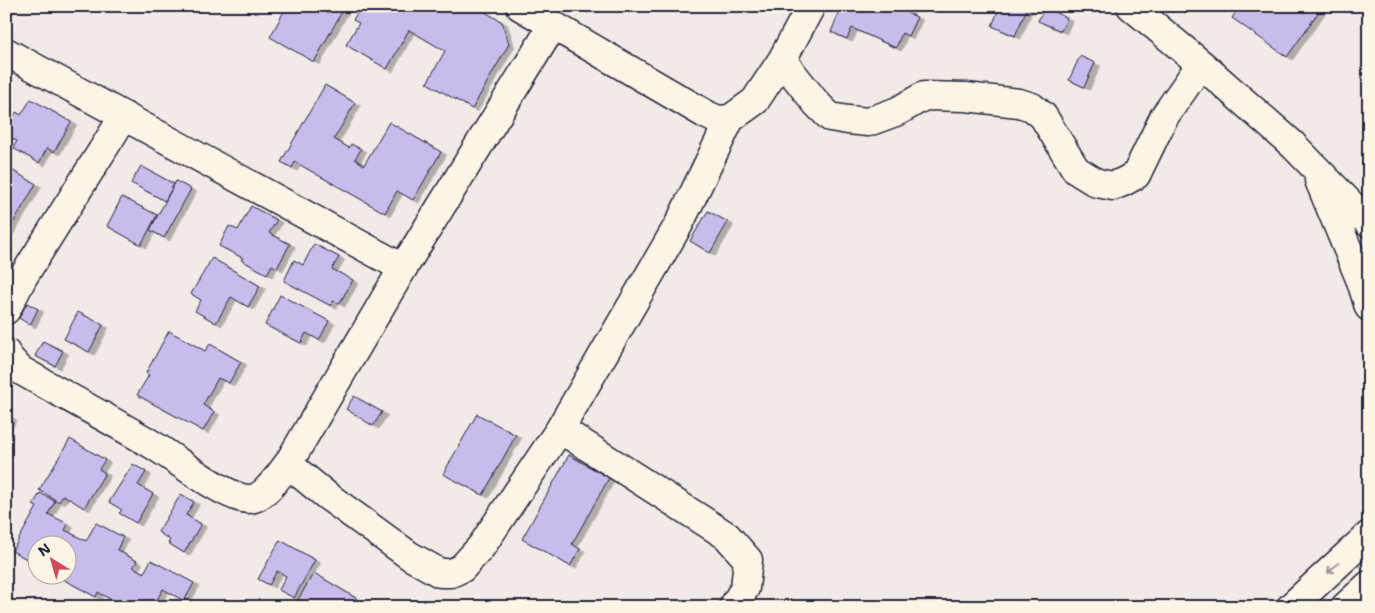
<svg xmlns="http://www.w3.org/2000/svg" width="1375" height="613" font-family="'Shantell Sans',sans-serif">
	<style>
		.building { fill: #c9bced; stroke: #22223b; filter: url(#shadow) }
		.lines { fill: none; stroke-linecap: round; stroke-linejoin: round }
		.minor-casing { stroke: #22223b; stroke-width: 31 }
		.highway-casing { stroke: #22223b; stroke-width: 31 }
		.minor { stroke: #fcf5e5; stroke-width: 28 }
		.highway { stroke: #fcf5e5; stroke-width: 28 }
		.oneway { stroke: #9a9698 }
	</style>
	<defs>
		<filter id="shadow"><feDropShadow dx="5.5" dy="3" stdDeviation="0" flood-color="#0004"/></filter>
	</defs>
	<rect width="100%" height="100%" fill="#f2eae7"/>
	<filter id="ink" filterUnits="userSpaceOnUse"><feTurbulence type="fractalNoise" baseFrequency=".02" numOctaves="2"/><feDisplacementMap in="SourceGraphic" scale="10" xChannelSelector="R" yChannelSelector="G"/><feConvolveMatrix kernelMatrix="1 2 1 2 8 2 1 2 1" color-interpolation-filters="sRGB"/></filter>
	<g filter="url(#ink)">
		<!-- building -->
		<path class="building" d="M287 6H345L314 62 270 37Z
			M361 6H475L502 22 509 44 472 109 427 83 445 51 409 30 387 69 346 45 359 23 353 20Z
			M842 6 855 11 858 6H911L907 13 917 17 908 36 902 33 896 48 852 28 847 39 831 32Z
			M1000 6H1028L1015 36 992 26Z
			M1045 6H1056L1054 12 1067 18 1061 31 1038 21Z
			M1240 6H1314L1320 10 1287 57 1232 18Z
			M1080 56 1095 63 1084 87 1069 80Z
			M325 85 355 103 334 139 349 148 351 144 361 149 355 159 364 165 389 122 441 152 413 200 397 191 385 213 295 162 292 168 281 162Z
			M31 99 71 122 54 152 47 148 39 163 13 148 17 141 6 135V129L16 112 21 115Z
			M141 166 174 184 165 201 131 183Z
			M6 167 36 184 6 235Z
			M176 181 191 189 164 238 150 230Z
			M122 197 157 215 141 245 107 226Z
			M251 206 277 220 269 233 290 244 277 268 272 265 267 274 241 260 243 258 219 246 229 226 238 230Z
			M708 211 728 222 710 253 690 241Z
			M314 244 339 257 332 269 353 280 339 304 333 301 331 306 284 281 294 260 303 265Z
			M212 258 260 286 248 307 231 297 216 323 195 311 201 300 191 294Z
			M280 295 329 321 319 340 306 333 301 343 265 325Z
			M27 303 38 309 30 325 19 318Z
			M78 312 103 325 89 352 64 339Z
			M169 331 205 351 210 344 241 362 229 383 218 378 203 405 214 412 203 431 137 395 149 375 146 373Z
			M43 341 63 351 55 366 35 356Z
			M354 396 382 412 373 426 346 409Z
			M6 414 11 417 6 427Z
			M477 414 516 435 483 495 443 474Z
			M70 439 105 460 99 469 105 473 84 508 63 495 59 502 39 490Z
			M569 455 609 478 572 544 580 549 570 566 522 539Z
			M133 464 146 472 138 485 153 494 136 523 119 513 122 510 109 502Z
			M40 493 55 501 48 514 68 524 65 530 86 541 96 523 123 537 117 550 137 561 133 567 144 573 151 560 194 583 184 601 163 589 153 607 143 602 141 607H124L98 592 96 597 57 576H68V546H38V565L12 551 37 507 33 505Z
			M181 494 194 502 186 515 201 524 184 553 168 543 170 540 158 532Z
			M280 540 315 560 294 598 279 590 286 576 277 571 269 585 258 579Z
			M314 573 356 598 351 607 294 606Z"/>
		<g class="lines">
			<defs>
				<path id="minor" d="M520 6 707 115 718 120 730 119
					M1131 6 1201 64 1293 145 1369 223
					M6 52 403 268
					M782 60 816 103 830 117 848 120 868 122 898 111 924 96 966 97 1019 103 1032 107 1043 116 1076 170 1097 183 1113 186 1123 182 1136 175 1164 117 1201 64
					M1319 180 1361 281 1369 307
					M6 310 23 277 124 116
					M6 353 10 359 20 370C64 395 109 419 153 445 175 458 226 499 249 499 264 499 280 474 288 464L326 495 410 556 440 573H451L462 568 481 547 560 429 679 224 730 119 755 101 782 60 811 6
					M560 429 727 536 748 560 745 588 733 607
					M288 464 403 268 553 25
					M1291 607 1369 535"/>
				<path id="highway" d="M1345 607 1369 585"/>
			</defs>
			<!-- minor casing -->
			<use href="#minor" class="minor-casing"/>
			<!-- highway casing -->
			<use href="#highway" class="highway-casing"/>
			<!-- minor -->
			<use href="#minor" class="minor"/>
			<!-- highway -->
			<use href="#highway" class="highway"/>
		</g>
		<!-- one-way arrows -->
		<defs><path id="oneway-shaft" d="M-6 0H5M1.5-3L5.5 0L1.5 3" fill="none" stroke-width="1.6" stroke-linecap="round" stroke-linejoin="round" transform="scale(1.25)"/></defs>
		<use class="oneway" href="#oneway-shaft" transform="translate(1333 568) rotate(137)"/>
	</g>
	<!-- margin -->
	<rect width="1375" height="613" fill="none" stroke="#fcf5e5" stroke-width="25"/>
	<rect x="12" y="12" width="1350" height="588" fill="none" stroke="#22223b" stroke-width="2" filter="url(#ink)"/>
	<!-- north arrow -->
	<g transform="translate(52 560) rotate(323)"><circle r="24" fill="#fcf5e5" stroke="#a5a1a1"/>
	<path d="M0-4L9 19L0 12L-9 19Z" fill="#d1495b"/>
	<text y="-8" font-size="14" font-weight="bold" text-anchor="middle" fill="#22223b">N</text>
	</g>
</svg>
